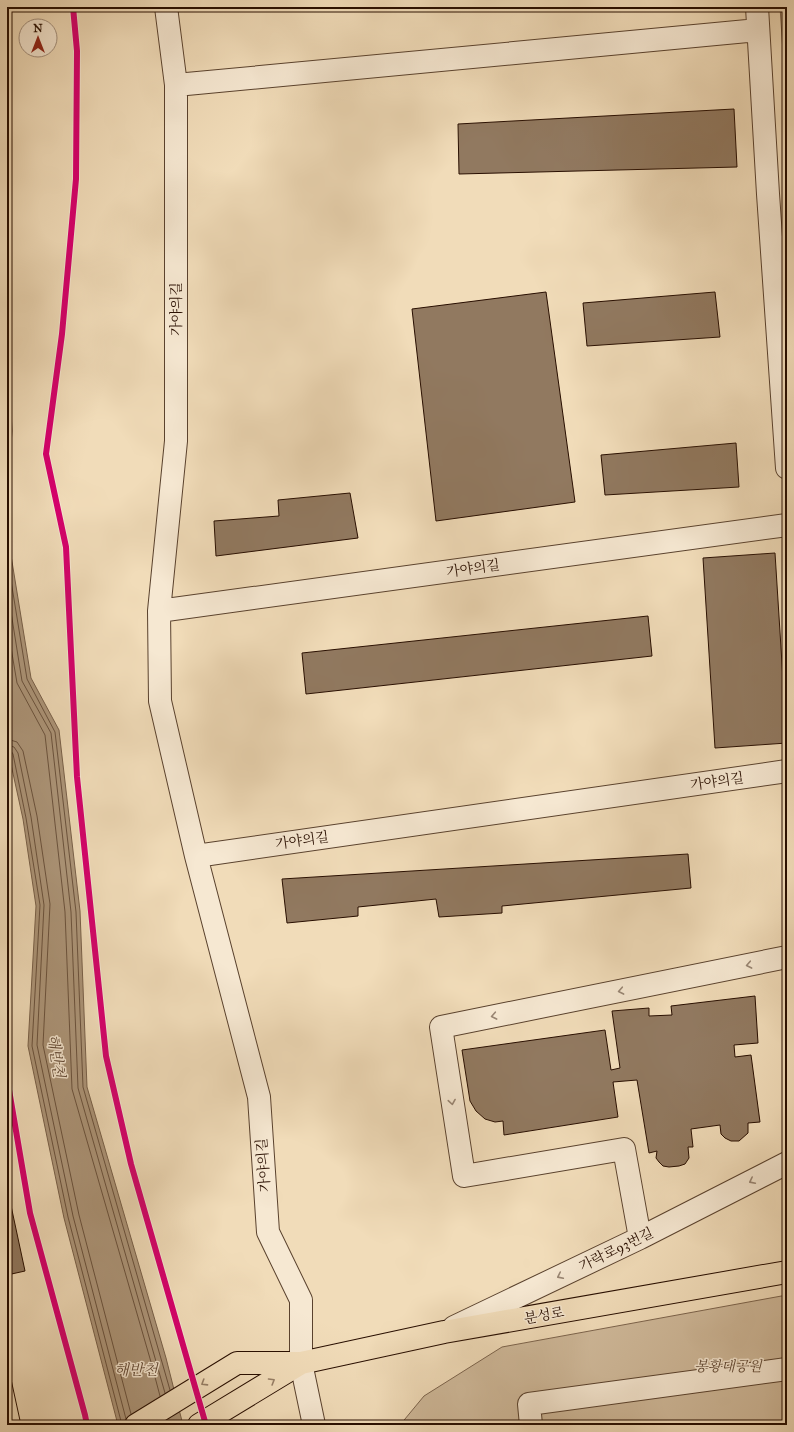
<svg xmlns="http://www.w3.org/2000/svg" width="794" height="1432" font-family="'IM FELL Great Primer','Noto Serif KR',serif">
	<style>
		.green { fill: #cfb99a; stroke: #7c644d }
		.water { fill: #ad967a; stroke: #786049 }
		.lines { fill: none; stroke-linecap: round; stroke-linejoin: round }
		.shore { stroke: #6a523d; stroke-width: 1 }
		.building { fill: #917960; stroke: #280e00 }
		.minor-casing { stroke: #5a422e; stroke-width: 24 }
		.major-casing { stroke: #280e00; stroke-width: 24 }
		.minor { stroke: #f6e8d2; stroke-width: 22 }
		.major { stroke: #f1dcb9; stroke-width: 22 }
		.tram { stroke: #280e00; stroke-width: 1 }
		.cycleway-casing { stroke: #f6e8d2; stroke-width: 8 }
		.cycleway { stroke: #d6006c; stroke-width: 6 }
		.oneway { stroke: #998674 }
		.oneway2 { stroke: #977f66 }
		.labels { text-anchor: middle; stroke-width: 3; stroke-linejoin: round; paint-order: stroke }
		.street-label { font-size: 14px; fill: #280e00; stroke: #f6e8d2 }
		.park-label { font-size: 14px; font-style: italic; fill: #624a36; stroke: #f6e8d2 }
		.water-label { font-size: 15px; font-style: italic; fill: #644b37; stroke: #f6e8d2 }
	</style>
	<rect width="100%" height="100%" fill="#f1dcb9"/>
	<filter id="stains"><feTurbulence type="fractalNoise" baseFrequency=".005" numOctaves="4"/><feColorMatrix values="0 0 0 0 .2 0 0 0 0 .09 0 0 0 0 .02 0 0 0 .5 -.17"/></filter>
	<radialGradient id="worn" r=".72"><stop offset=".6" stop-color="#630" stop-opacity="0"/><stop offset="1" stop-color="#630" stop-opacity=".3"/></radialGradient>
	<!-- green -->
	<path class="green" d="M780 7H787V111Z
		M787 1295V1425H400L424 1396 502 1347Z"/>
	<!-- water -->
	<path class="water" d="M7 331 12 431 7 499Z
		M7 531 31 678 59 730 80 911 87 1087 166 1358 183 1425H118L64 1218 28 1046 36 906 23 819 7 746Z"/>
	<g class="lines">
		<!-- shore -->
		<path class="shore" d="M7 556 27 679 55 732 76 912 83 1087 170 1390
			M7 587 22 681 51 733 71 912 78 1088 165 1393
			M7 624 17 683 45 735 65 912 72 1089 151 1362 160 1396
			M7 739 17 742 23 751 37 816 50 904 43 1045 79 1215 131 1414
			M7 745 14 747 18 753 31 817 44 905 37 1045 73 1216 126 1419
			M7 750 11 751 13 754 26 818 40 905 32 1046 68 1217 122 1425"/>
	</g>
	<!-- building -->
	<path class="building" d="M734 109 737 167 459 174 458 124Z
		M546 292 575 502 436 521 412 309Z
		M715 292 720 337 587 346 583 303Z
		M736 443 739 487 605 495 601 455Z
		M350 493 358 538 216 556 214 521 279 516 278 500Z
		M775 553 787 743 715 748 703 558Z
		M648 616 652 656 306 694 302 653Z
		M688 854 691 888 502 906V913L439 917 436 899 358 907V916L287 923 282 879Z
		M755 996 758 1043 734 1045 735 1057 751 1055 760 1122 748 1123V1133L739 1141H731L725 1138 721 1134 720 1125 691 1129 693 1147H688L689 1158 685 1164 679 1166 669 1167 663 1166 659 1162 656 1158 657 1151 649 1153 637 1080 613 1082 618 1117 504 1135 503 1121 495 1122 485 1119 476 1111 470 1101 462 1050 605 1030 611 1070 620 1068 612 1011 649 1008V1016L672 1015 671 1006Z
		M7 1187 25 1271 7 1275Z"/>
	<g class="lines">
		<defs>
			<path id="minor" d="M166 7 176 85V441L159 611 160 701 196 856 259 1097 268 1232 301 1300V1363L314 1425
				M757 7 768 194 787 468
				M176 85 758 30
				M159 611 787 525
				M196 856 787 771
				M640 1238 624 1149 464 1176 441 1027 787 957
				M454 1327 640 1238 787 1163
				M531 1425 529 1404 787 1369"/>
			<path id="major" d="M136 1425 237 1363H301L444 1332 787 1272
				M199 1425 301 1363"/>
		</defs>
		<!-- minor casing -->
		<use href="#minor" class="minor-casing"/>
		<!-- major casing -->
		<use href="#major" class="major-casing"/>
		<!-- minor -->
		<use href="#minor" class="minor"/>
		<!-- major -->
		<use href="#major" class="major"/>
		<!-- tram -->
		<path class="tram" d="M7 1361 21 1425
			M7 1416 9 1425"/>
		<defs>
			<path id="cycleway" d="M73 7 77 51 76 179 62 334 46 454 66 547 77 777 106 1056 131 1164 206 1425
				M7 1078 30 1213 85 1415 87 1425"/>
		</defs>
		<!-- cycleway casing -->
		<use href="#cycleway" class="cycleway-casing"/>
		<!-- cycleway -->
		<use href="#cycleway" class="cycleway"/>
	</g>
	<!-- one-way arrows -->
	<defs><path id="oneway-chevron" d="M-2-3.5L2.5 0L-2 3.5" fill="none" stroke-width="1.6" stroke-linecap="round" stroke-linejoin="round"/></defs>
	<g class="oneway">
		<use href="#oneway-chevron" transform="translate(749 965) rotate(169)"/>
		<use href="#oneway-chevron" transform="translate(621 991) rotate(169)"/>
		<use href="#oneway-chevron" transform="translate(494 1016) rotate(169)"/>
		<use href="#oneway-chevron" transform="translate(452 1102) rotate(81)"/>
		<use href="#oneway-chevron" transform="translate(752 1181) rotate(153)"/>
		<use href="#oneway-chevron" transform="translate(560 1276) rotate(154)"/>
	</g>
	<g class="oneway2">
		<use href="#oneway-chevron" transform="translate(272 1381) rotate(-31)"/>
		<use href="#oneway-chevron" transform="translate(204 1383) rotate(148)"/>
	</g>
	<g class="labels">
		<!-- street labels -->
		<g class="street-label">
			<text transform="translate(176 309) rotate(-90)" y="5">가야의길</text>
			<text transform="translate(473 568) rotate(-8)" y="5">가야의길</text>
			<text transform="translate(717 781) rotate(-8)" y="5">가야의길</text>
			<text transform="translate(302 840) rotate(-8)" y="5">가야의길</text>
			<text transform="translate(263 1165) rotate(-94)" y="5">가야의길</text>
			<text transform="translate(616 1249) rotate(-26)" y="5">가락로93번길</text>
			<text transform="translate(544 1315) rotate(-10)" y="5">분성로</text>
		</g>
		<!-- park labels -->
		<g class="park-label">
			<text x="728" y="1371">봉황대공원</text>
		</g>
		<!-- water labels -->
		<g class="water-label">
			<text transform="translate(56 1056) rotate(81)" y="5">해반천</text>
			<text x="136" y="1375">해반천</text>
		</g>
	</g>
	<!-- margin -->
	<rect width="794" height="1432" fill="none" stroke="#f1dcb9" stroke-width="24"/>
	<rect x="8" y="8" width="778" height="1416" fill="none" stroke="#280e00" stroke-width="2"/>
	<rect x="12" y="12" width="770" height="1408" fill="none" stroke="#280e00"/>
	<!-- north arrow -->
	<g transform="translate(38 38)"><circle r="19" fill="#f6e8d2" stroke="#a4917e"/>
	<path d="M0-3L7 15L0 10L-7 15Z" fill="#8f2418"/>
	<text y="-6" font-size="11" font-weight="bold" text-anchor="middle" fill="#280e00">N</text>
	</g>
	<rect width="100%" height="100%" filter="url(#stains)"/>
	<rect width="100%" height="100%" fill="url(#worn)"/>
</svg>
